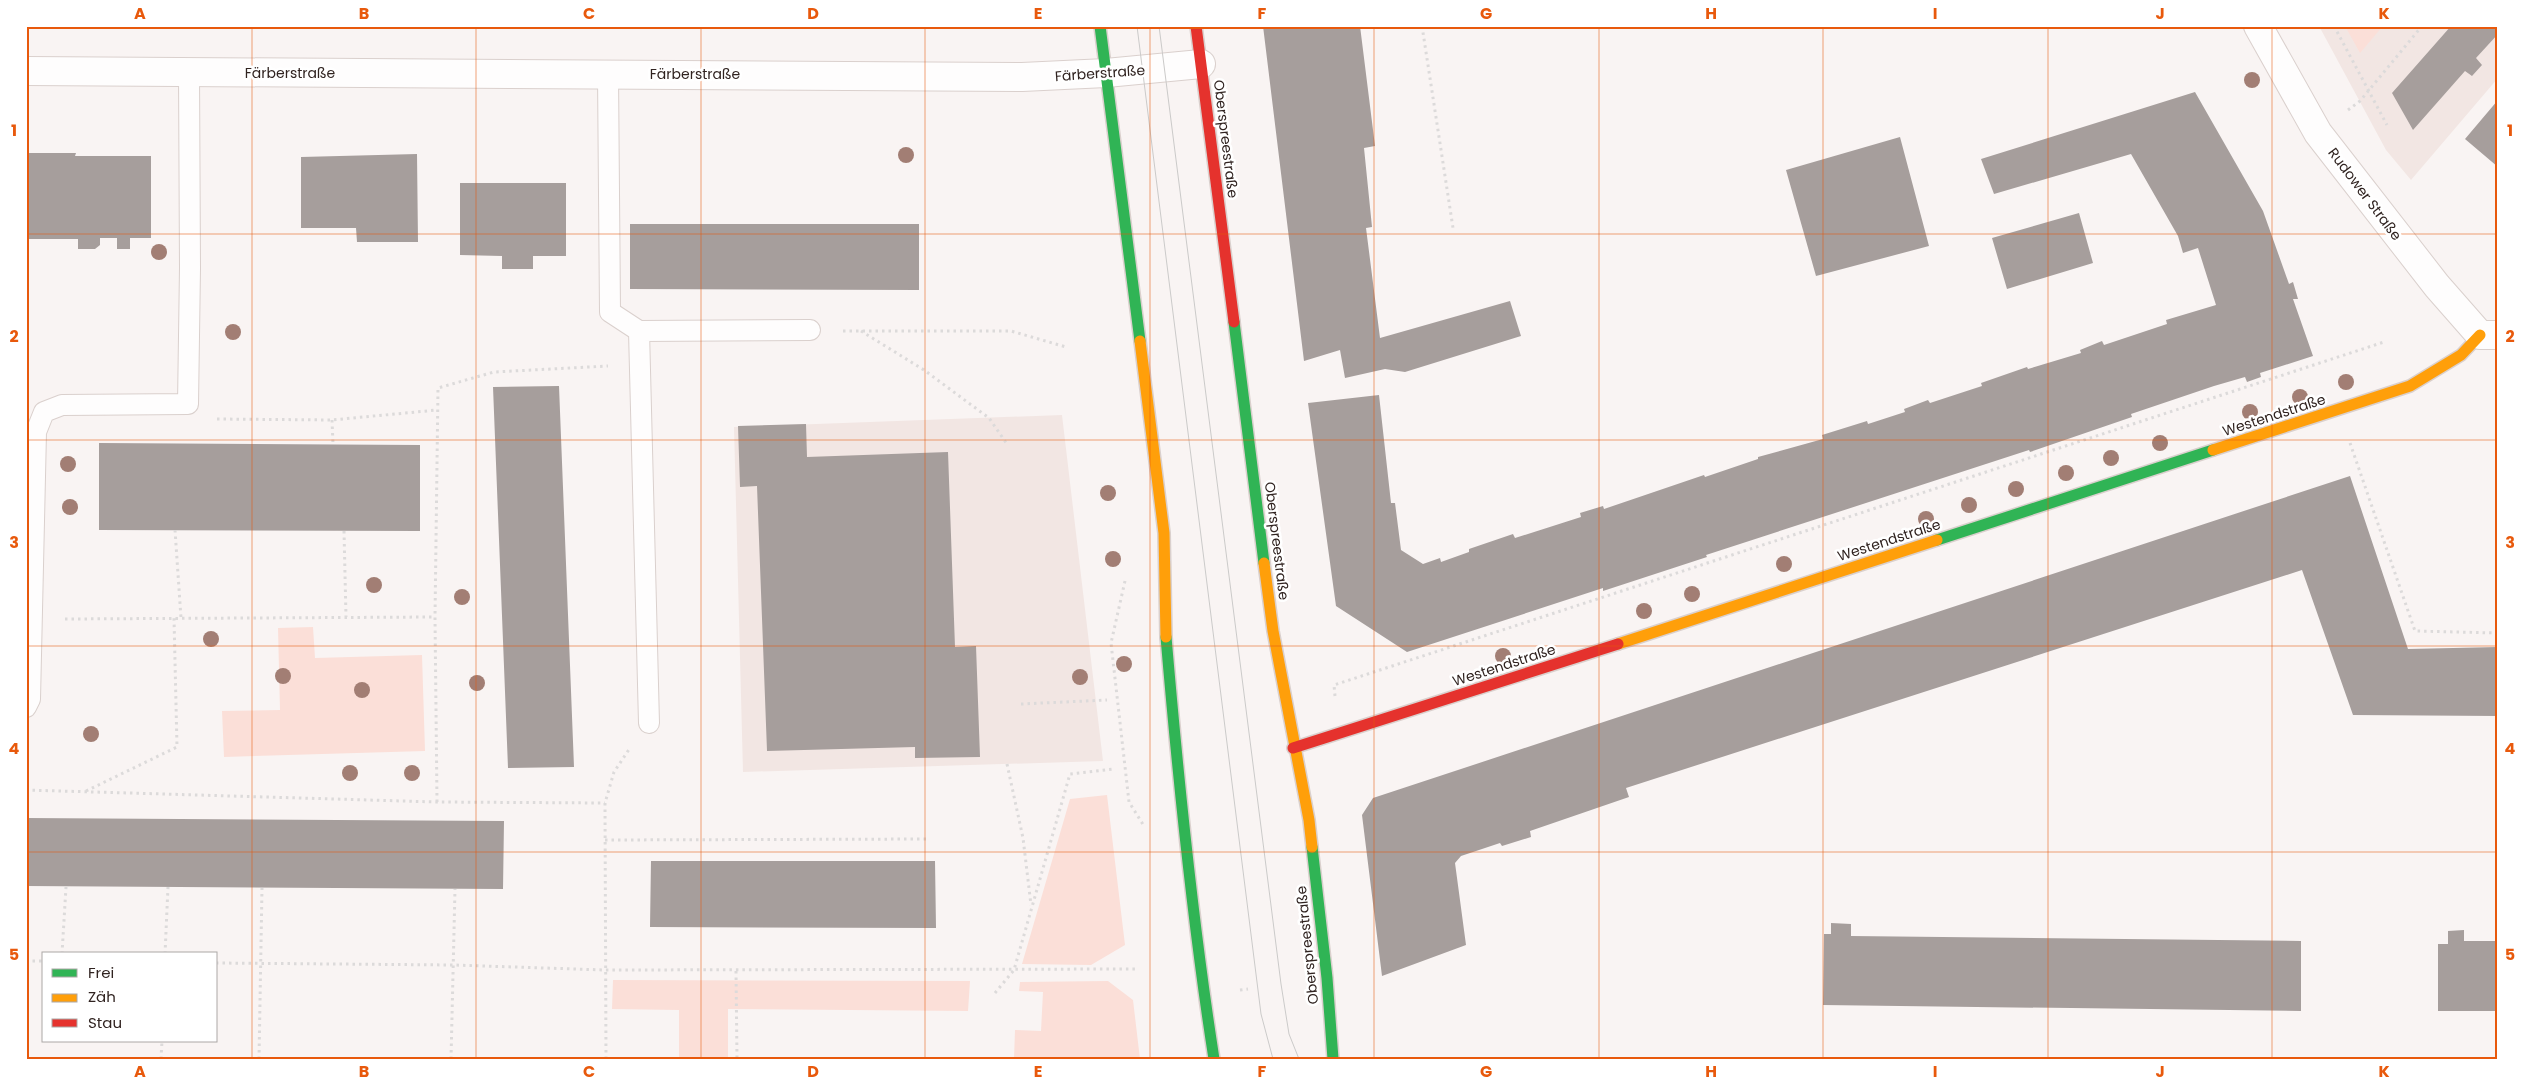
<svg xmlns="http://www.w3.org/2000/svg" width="2524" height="1085" font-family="Poppins,sans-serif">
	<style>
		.built { fill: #f2e6e3 }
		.green { fill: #fbdfd8 }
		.building { fill: #a69e9c }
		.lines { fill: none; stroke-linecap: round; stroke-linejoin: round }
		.lane-casing { stroke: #dad0cd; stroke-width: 22 }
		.street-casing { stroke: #dad0cd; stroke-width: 30 }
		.fast-casing { stroke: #dad0cd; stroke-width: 14 }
		.slow-casing { stroke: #dad0cd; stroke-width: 14 }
		.jam-casing { stroke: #dad0cd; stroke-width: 14 }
		.path { stroke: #dcdada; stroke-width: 3; stroke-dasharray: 2.5 4; stroke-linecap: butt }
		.lane { stroke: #fefdfd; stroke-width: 20 }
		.street { stroke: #fefdfd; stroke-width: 28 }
		.fast { stroke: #30b455; stroke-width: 11 }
		.slow { stroke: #ff9f0a; stroke-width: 11 }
		.jam { stroke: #e5322d; stroke-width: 11 }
		.tram { stroke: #cbcac9; stroke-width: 1 }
		.tree { fill: #a27e74 }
		.grid { fill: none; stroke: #e8590c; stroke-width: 1; stroke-opacity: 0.55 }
		.labels { text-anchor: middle; stroke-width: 5; stroke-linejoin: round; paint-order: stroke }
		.street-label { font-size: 14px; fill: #302320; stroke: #fff }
		.neatline { fill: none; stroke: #e8590c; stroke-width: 2 }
		.grid-label { font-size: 16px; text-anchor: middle; font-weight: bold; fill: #e8590c }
	</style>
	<rect width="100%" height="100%" fill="#f9f4f3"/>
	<!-- built -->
	<path class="built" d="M2319 26H2498V78L2411 180 2386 150Z
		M1062 415 1103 761 743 772 734 427Z"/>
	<!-- green -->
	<path class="green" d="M2345 26H2383L2360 53Z
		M313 627 315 658 422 655 425 751 224 757 222 711 280 710 278 628Z
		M1107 795 1125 945 1091 965 1022 964 1070 799Z
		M613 980 970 981 968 1011 728 1009V1059H679V1010L612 1009Z
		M1108 981 1133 1000 1140 1059H1014L1015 1030 1041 1031 1043 992 1019 991 1020 982Z"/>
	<!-- building -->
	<path class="building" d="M1263 26H1360L1375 146 1364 148 1372 227 1366 228 1380 338 1510 301 1521 336 1405 372 1385 369 1345 378 1340 350 1304 361Z
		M2451 26H2498V34L2476 58 2482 65 2472 76 2465 71 2413 130 2392 93Z
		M2195 92 2263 211 2289 284 2293 282 2298 299H2293L2313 356 2260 373 2261 377 2247 382 2245 377 2214 386 2131 414 2132 417 2030 452 2029 450 1706 555 1707 557 1603 591V588L1407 652 1336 606 1308 403 1379 395 1391 503H1395L1401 550 1423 564 1440 558 1441 562 1469 552V549L1513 534 1515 538 1581 517 1580 513 1603 506 1604 509 1704 475 1705 477 1758 459V457L1823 439 1822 435 1867 421 1868 424 1905 412 1904 409 1928 400 1930 403 1982 386 1981 383 2027 367 2028 369 2081 353 2080 350 2102 341 2104 345 2167 324 2166 320 2216 305 2198 248 2183 253 2178 236 2131 154 1994 194 1981 159Z
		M2498 100V167L2465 139Z
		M1900 137 1929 246 1816 276 1786 170Z
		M26 153H76L75 156H151V238H130V249H117V238H100V245L95 249H78V239H26Z
		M417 154 418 242H357L356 228H301V157Z
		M460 183H566V256H533V269H502V256L460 255Z
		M2079 213 2093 263 2007 289 1992 238Z
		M630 224H919V290L630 289Z
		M559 386 574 767 508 768 493 387Z
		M806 424 807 457 948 452 955 647 976 646 980 757 915 758V747L767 751 757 486 740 487 738 426Z
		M99 443 420 445V531L99 530Z
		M2350 476 2408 649 2498 647V716L2353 715 2302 570 1626 788 1629 797 1530 831 1531 837 1502 846 1500 843 1461 856 1455 863 1466 945 1382 976 1362 815 1373 798Z
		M26 818 504 821 503 889 26 886Z
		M651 861H935L936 928 650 927Z
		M1831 923 1851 924V936L2301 941V1011L1823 1005 1824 934H1831Z
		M2464 930V941H2498V1011H2438V944H2448V931Z"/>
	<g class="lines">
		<defs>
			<path id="lane" d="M608 74 610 312 639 331 649 723
				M639 331 810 330
				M26 707 30 699 36 432 44 412 62 405 188 404 190 268 189 73"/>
			<path id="street" d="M2258 26 2318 133 2437 286 2480 335H2498
				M26 71 1022 77 1106 73 1201 64"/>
			<path id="fast" d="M1100 26 1140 341
				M1234 322 1264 563
				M1937 540 2213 450
				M1166 637C1178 778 1192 919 1214 1059
				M1312 847 1327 978 1333 1059"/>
			<path id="slow" d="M1140 341 1164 533 1166 637
				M2213 450 2410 386 2461 355 2480 335
				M1264 563 1273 631 1309 820 1312 847
				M1618 644 1937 540"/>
			<path id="jam" d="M1196 26 1234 322
				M1293 748 1618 644"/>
		</defs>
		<!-- lane casing -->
		<use href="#lane" class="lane-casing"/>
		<!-- street casing -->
		<use href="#street" class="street-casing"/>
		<!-- fast casing -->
		<use href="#fast" class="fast-casing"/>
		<!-- slow casing -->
		<use href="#slow" class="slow-casing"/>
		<!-- jam casing -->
		<use href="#jam" class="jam-casing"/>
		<!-- path -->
		<path class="path" d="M1422 26 1453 228
			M2334 26 2387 125
			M2348 110 2360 101 2422 26
			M843 331H1011L1066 347
			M861 331 924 370 989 418 1007 444
			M217 419 332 420 437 410
			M332 420 333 444
			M2350 443 2415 631 2498 633
			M175 530 181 618
			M344 531 346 617
			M1125 581 1111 643 1129 802 1144 826
			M65 619 435 617
			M1335 696 1334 685 2384 342
			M1021 704 1107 700
			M1007 764 1023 838 1031 905
			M26 790 437 802 605 803
			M86 791 177 747 174 618
			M437 802 435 617 438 388 494 372 608 366
			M605 840 930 839
			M62 954 66 887
			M165 954 168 887
			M26 961H44
			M216 963 453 965 605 970 1138 969
			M736 971 737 1059
			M1240 990 1248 989
			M995 993 1014 970 1070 774 1114 769
			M161 1059 162 1041
			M259 1059 262 888
			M451 1059 455 889
			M606 1059 605 803 614 772 630 748"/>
		<!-- lane -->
		<use href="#lane" class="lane"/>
		<!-- street -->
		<use href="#street" class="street"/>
		<!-- fast -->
		<use href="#fast" class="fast"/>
		<!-- slow -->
		<use href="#slow" class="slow"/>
		<!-- jam -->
		<use href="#jam" class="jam"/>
		<!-- tram -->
		<path class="tram" d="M1137 26 1261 1014 1273 1059
			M1159 26 1281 984 1289 1034 1299 1059"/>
	</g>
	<!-- trees -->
	<g class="tree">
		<circle cx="2252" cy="80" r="8"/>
		<circle cx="906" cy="155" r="8"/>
		<circle cx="159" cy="252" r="8"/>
		<circle cx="233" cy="332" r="8"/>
		<circle cx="2346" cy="382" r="8"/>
		<circle cx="2300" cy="397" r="8"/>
		<circle cx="2250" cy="412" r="8"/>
		<circle cx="2160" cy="443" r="8"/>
		<circle cx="2111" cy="458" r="8"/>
		<circle cx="68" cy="464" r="8"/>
		<circle cx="2066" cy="473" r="8"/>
		<circle cx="2016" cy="489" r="8"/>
		<circle cx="1108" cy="493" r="8"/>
		<circle cx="1969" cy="505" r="8"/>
		<circle cx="70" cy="507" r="8"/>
		<circle cx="1926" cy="519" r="8"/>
		<circle cx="1113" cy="559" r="8"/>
		<circle cx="1784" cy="564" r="8"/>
		<circle cx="374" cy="585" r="8"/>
		<circle cx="1692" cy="594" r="8"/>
		<circle cx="462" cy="597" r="8"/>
		<circle cx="1644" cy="611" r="8"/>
		<circle cx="211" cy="639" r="8"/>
		<circle cx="1503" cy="656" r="8"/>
		<circle cx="1124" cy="664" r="8"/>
		<circle cx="283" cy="676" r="8"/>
		<circle cx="1080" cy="677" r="8"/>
		<circle cx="477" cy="683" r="8"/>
		<circle cx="362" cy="690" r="8"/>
		<circle cx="91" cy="734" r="8"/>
		<circle cx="350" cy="773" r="8"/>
		<circle cx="412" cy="773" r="8"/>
	</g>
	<!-- grid -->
	<path class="grid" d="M252 26V1059M476 26V1059M701 26V1059M925 26V1059M1150 26V1059M1374 26V1059M1599 26V1059M1823 26V1059M2048 26V1059M2272 26V1059M26 234H2498M26 440H2498M26 646H2498M26 852H2498"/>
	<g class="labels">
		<!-- street labels -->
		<g class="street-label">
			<text x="290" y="78">Färberstraße</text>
			<text transform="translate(1100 73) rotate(-4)" y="5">Färberstraße</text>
			<text x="695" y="79">Färberstraße</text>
			<text transform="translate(1226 139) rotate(83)" y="5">Oberspreestraße</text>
			<text transform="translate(2365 194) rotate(53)" y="5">Rudower Straße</text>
			<text transform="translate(2274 415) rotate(-18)" y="5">Westendstraße</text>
			<text transform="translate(1889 540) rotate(-18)" y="5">Westendstraße</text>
			<text transform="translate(1277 541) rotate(83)" y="5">Oberspreestraße</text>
			<text transform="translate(1504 665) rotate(-18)" y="5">Westendstraße</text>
			<text transform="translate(1307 945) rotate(-96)" y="5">Oberspreestraße</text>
		</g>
	</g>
	<!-- border -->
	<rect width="2524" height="1085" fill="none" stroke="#ffffff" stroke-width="55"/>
	<!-- legend -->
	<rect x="42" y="952" width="175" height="90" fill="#ffffff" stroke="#aca7a6"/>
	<rect x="52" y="969" width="25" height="8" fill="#30b455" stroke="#aca7a6"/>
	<text x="88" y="978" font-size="15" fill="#302320">Frei</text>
	<rect x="52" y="994" width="25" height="8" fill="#ff9f0a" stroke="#aca7a6"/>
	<text x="88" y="1002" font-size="15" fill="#302320">Zäh</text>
	<rect x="52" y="1019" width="25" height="8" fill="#e5322d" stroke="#aca7a6"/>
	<text x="88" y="1028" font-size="15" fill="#302320">Stau</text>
	<rect x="28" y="28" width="2468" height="1030" class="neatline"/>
	<g class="grid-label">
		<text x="140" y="19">A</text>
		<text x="364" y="19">B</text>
		<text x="589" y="19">C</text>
		<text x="813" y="19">D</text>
		<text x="1038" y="19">E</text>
		<text x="1262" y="19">F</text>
		<text x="1486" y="19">G</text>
		<text x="1711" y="19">H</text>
		<text x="1935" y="19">I</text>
		<text x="2160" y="19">J</text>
		<text x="2384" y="19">K</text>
		<text x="14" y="136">1</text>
		<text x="2510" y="136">1</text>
		<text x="14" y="342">2</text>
		<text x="2510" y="342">2</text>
		<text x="14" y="548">3</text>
		<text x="2510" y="548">3</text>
		<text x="14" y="754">4</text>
		<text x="2510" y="754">4</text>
		<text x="14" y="960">5</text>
		<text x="2510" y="960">5</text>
		<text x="140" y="1077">A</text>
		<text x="364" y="1077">B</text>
		<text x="589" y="1077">C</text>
		<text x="813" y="1077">D</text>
		<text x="1038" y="1077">E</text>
		<text x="1262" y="1077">F</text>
		<text x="1486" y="1077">G</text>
		<text x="1711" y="1077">H</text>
		<text x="1935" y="1077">I</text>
		<text x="2160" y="1077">J</text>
		<text x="2384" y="1077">K</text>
	</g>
</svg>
